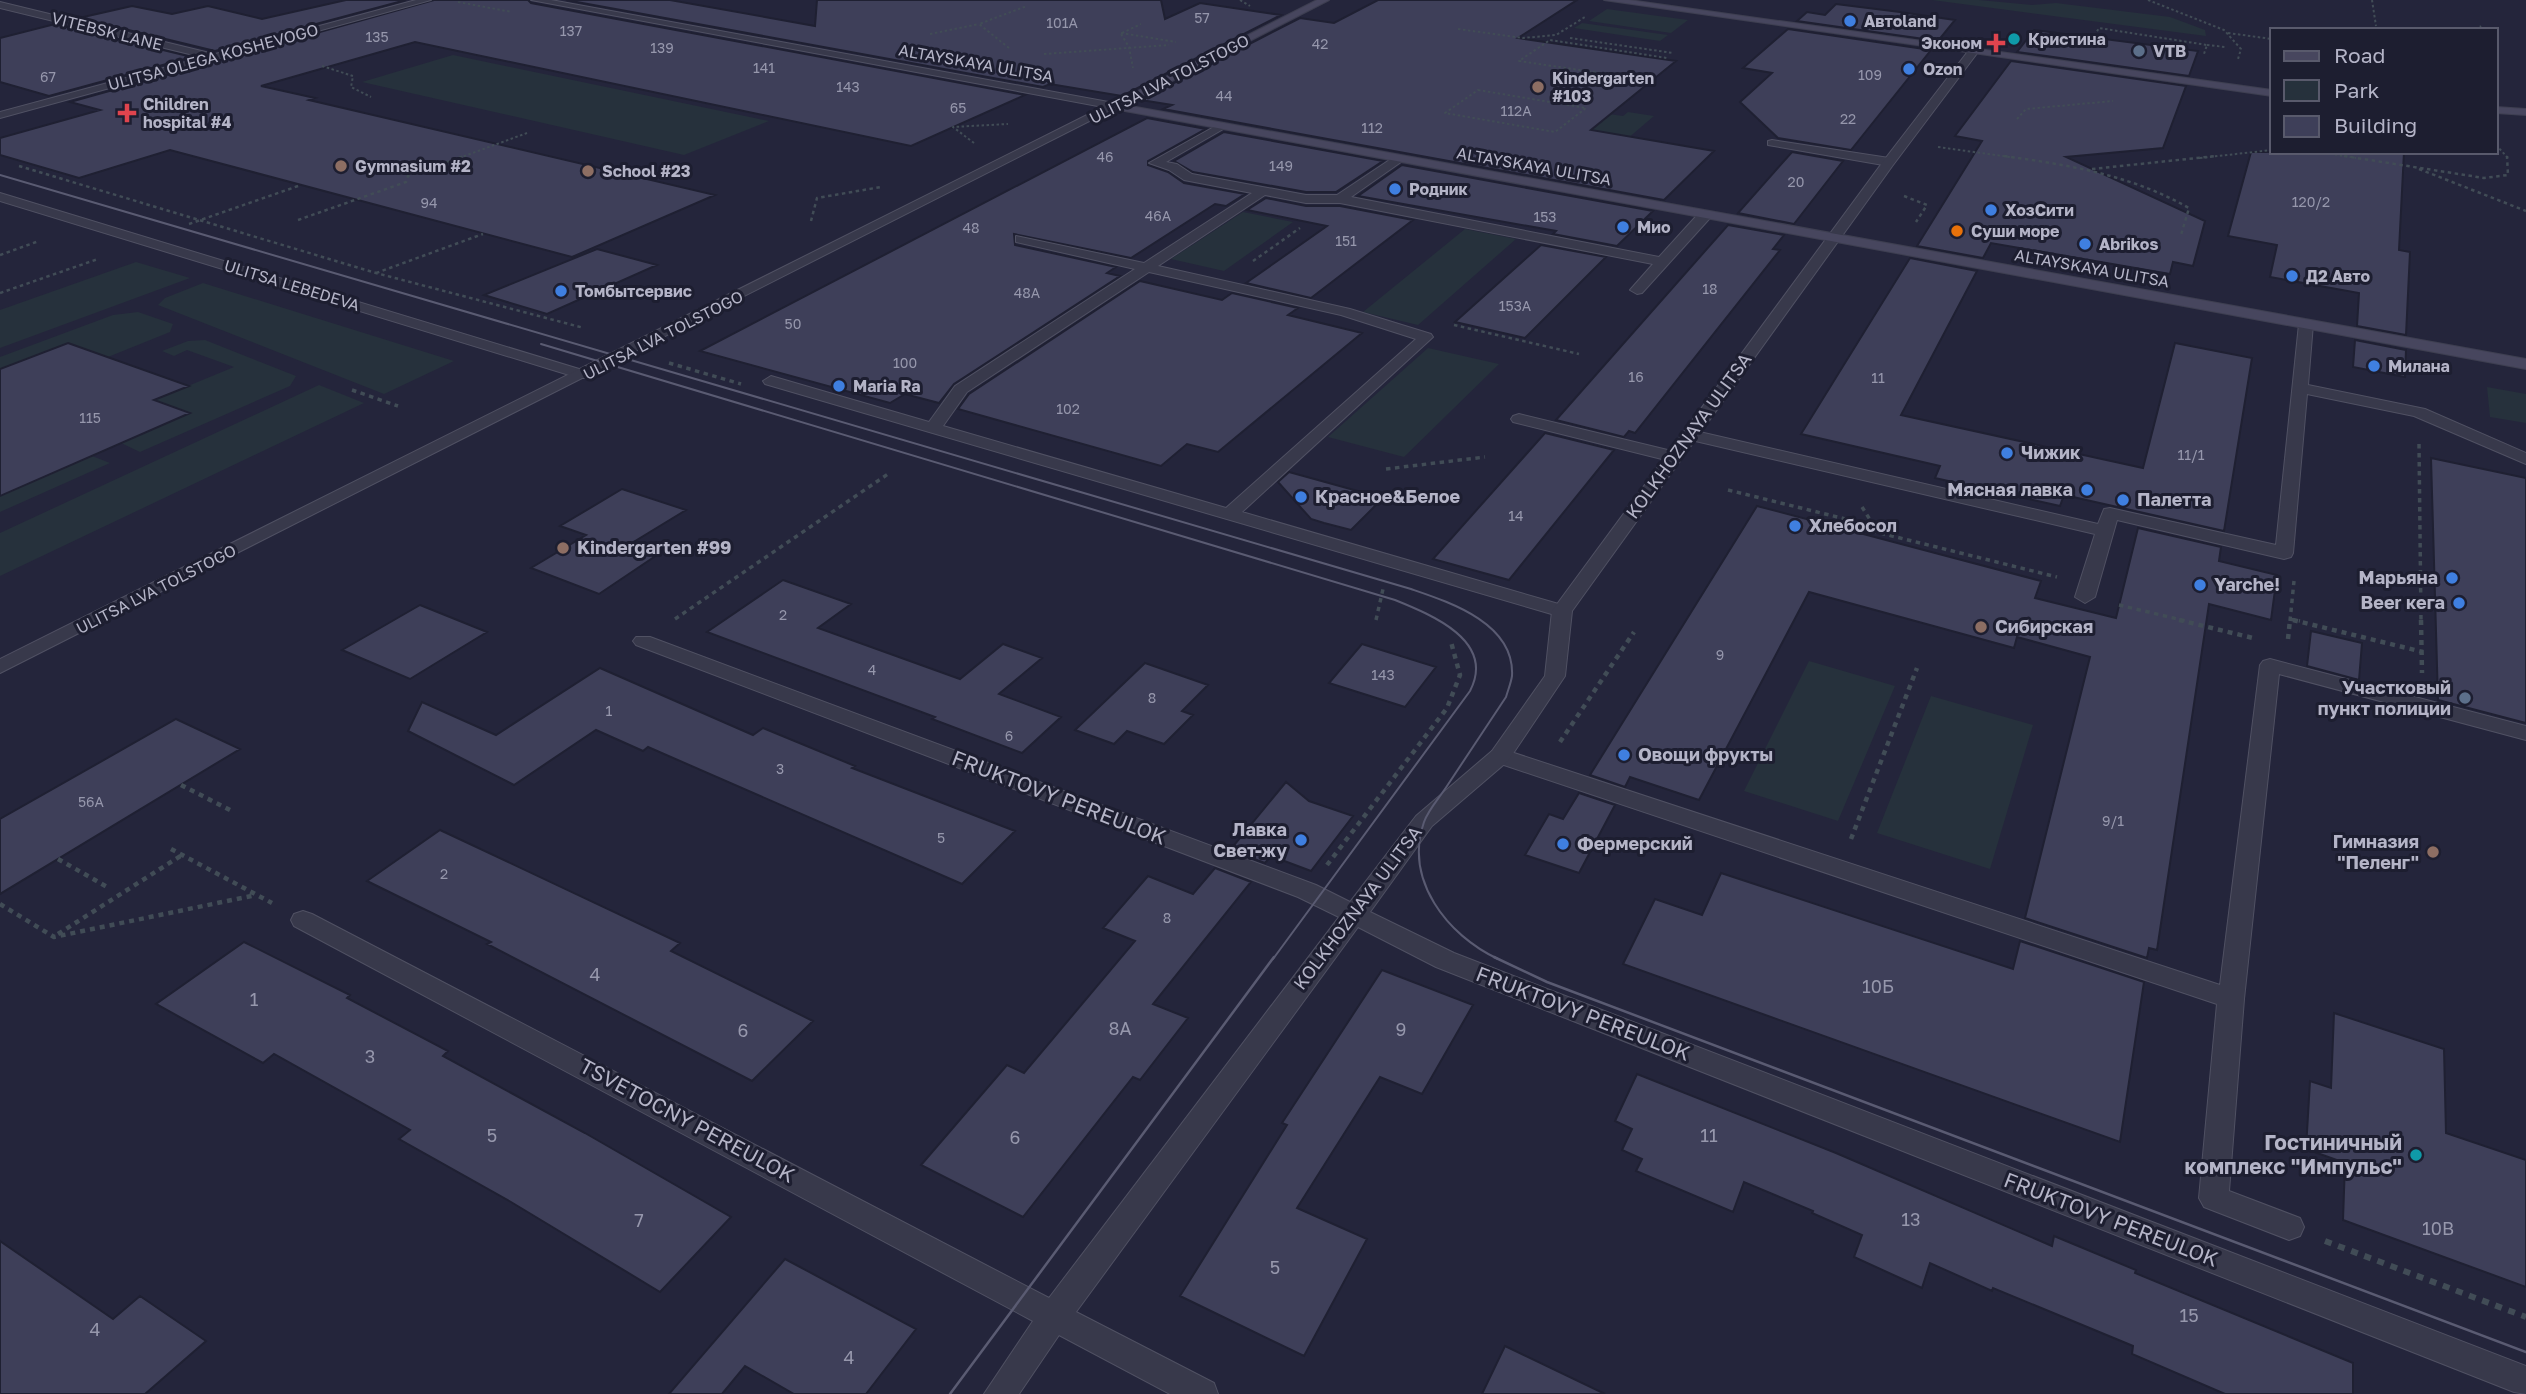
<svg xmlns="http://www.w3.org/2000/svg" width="2526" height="1394" font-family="'Golos Text',sans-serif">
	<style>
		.green { fill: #26313c }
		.building { fill: #3e3f59; stroke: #1f2032; stroke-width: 2 }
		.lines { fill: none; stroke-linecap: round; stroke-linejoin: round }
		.service-casing { stroke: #505163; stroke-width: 2 }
		.minor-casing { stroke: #505163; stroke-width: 2 }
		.tertiary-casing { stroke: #505163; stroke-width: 2 }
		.secondary-casing { stroke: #3e3f51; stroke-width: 2 }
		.path-far4 { stroke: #414c56; stroke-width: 2; stroke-dasharray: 2.5 2.5; stroke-linecap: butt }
		.path-far3 { stroke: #414c56; stroke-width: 2.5; stroke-dasharray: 3.5 3.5; stroke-linecap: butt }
		.path-far2 { stroke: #414c56; stroke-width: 3.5; stroke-dasharray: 4.5 4.5; stroke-linecap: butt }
		.path-far1 { stroke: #414c56; stroke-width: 4.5; stroke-dasharray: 5 5; stroke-linecap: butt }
		.path { stroke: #414c56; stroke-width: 6; stroke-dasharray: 7 7; stroke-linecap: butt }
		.service { fill: #38394b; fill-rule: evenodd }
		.minor { fill: #38394b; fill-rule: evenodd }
		.tertiary { fill: #38394b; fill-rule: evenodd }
		.secondary { fill: #47465e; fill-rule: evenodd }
		.tram-far1 { stroke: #5a5b72; stroke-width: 2 }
		.tram { stroke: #5a5b72; stroke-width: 2.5 }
		.shop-dot { fill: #3f7fe0; stroke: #1d1e30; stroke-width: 2.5 }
		.culture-dot { fill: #0f9aa8; stroke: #1d1e30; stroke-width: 2.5 }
		.health-dot { fill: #e0444e; stroke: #1d1e30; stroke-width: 2.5 }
		.service-dot { fill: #5c6f8a; stroke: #1d1e30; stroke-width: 2.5 }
		.education-dot { fill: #8d6e63; stroke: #1d1e30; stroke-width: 2.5 }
		.food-dot { fill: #e8710a; stroke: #1d1e30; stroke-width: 2.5 }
		.labels { text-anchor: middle; stroke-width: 6; stroke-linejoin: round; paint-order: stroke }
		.number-label { font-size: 14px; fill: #9697ac }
		.far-poi-label { font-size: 16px; font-weight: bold; fill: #b4b4c7; stroke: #1d1e30; text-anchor: start }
		.far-street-label { font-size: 16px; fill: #b4b4c7; stroke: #1d1e30 }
		.street-label { font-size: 18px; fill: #b4b4c7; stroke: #1d1e30 }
		.poi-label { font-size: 18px; font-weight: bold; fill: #b4b4c7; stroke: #1d1e30; text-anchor: start }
		.near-number-label { font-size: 18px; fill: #9697ac }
		.near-street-label { font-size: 21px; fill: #b4b4c7; stroke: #1d1e30 }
		.near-poi-label { font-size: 21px; font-weight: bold; fill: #b4b4c7; stroke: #1d1e30; text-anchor: end }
	</style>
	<rect width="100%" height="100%" fill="#24253b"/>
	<!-- green -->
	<path class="green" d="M1932 0H1979L2032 5 2056 3 2170 17 2205 30 2206 36Z
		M1607 9 1688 20 1671 33 1589 21Z
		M1582 23 1668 35 1660 41 1574 28Z
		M453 55 769 121 684 155 362 82Z
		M1588 111 1623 116 1628 112 1654 116 1613 151 1550 141Z
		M1243 212 1293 222 1224 271 1171 259Z
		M1465 229 1516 239 1418 325 1363 312Z
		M136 262 190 278 0 348V310Z
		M203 283 454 361 384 394 158 305 165 298Z
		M138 312 173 324 170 332 108 357 68 343 0 369V357L113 315Z
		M205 340 296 376 290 386 140 452 121 443 189 414 154 400 234 367 187 350 174 356 162 351 188 341Z
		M1428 348 1499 364 1404 457 1328 437Z
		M319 385 364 403 0 576V533Z
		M2487 387 2526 394V423L2490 417Z
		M92 456 110 463 0 512V483L16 489Z
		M1809 661 1895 686 1838 821 1744 791Z
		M1931 696 2033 725 1990 869 1877 833Z"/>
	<!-- building -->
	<path class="building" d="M346 0H406L215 51 79 18 132 6 172 14 208 6 262 19Z
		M434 0H528L531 3 1025 95 911 146 415 42 261 86 315 98 309 100 715 195 572 257 170 150 79 178 0 155V138L100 110 70 102Z
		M566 0H670L815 26 817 0H1161L1165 19 1200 3 1281 15 1122 96 1050 84 1043 87Z
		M1378 0H1577L1518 38 1676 61 1591 130 1714 151 1664 200 1163 109 1172 105 1141 100 1300 18 1334 23Z
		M1836 4 1900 12 1955 20 1938 41 1797 21 1807 12 1825 15Z
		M55 24 192 57 49 96 0 82V38Z
		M1788 29 1931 50 1851 150 1778 138 1740 102 1772 73 1743 68Z
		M2034 30 2198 51 2189 76 2017 52Z
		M2011 61 2186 86 2163 148 2066 157 2205 221 2193 266 2173 262 2170 274 1991 243 1983 258 1917 246 1982 141 1955 136Z
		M1147 118 1206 129 1148 161V165L1168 172 1184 183 1245 194 1226 206 1215 204 1131 258 1014 234 1015 245 1116 267 1107 273 1120 276 954 384 939 403 905 394 890 403 700 351Z
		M1224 132 1383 161 1336 192H1306L1193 172 1174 161Z
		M1792 152 1843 161 1794 224 1738 213Z
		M2251 152H2404L2399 250 2410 252 2406 335 2357 326 2359 293 2270 277 2277 245 2228 236Z
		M1402 165 1653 211 1617 246 1553 234 1556 231 1358 196Z
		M1266 198 1306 206H1340L1413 220 1311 298 1246 283 1327 226 1247 210Z
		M1728 225 1784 235 1773 249 1780 250 1635 433 1629 431 1624 437 1556 420Z
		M1541 245 1606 257 1525 338 1455 322Z
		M597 249 657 265 547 314 484 295Z
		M1910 258 1977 271 1901 415 2143 468 2175 343 2252 358 2224 531 2064 495 2060 506 1935 478 1940 466 1801 434Z
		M1140 281 1222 300 1232 293 1298 308 1288 315 1362 333 1218 452 1187 444 1161 466 958 409 969 394Z
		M2355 340 2406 350 2405 377 2353 367Z
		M68 343 189 386 154 400 190 413 0 496V369Z
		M1545 433 1614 450 1509 580 1433 559Z
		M2431 458 2526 478V723L2438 700Z
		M1289 472 1383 498 1351 530 1324 523 1311 519 1278 482Z
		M622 489 686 510 632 543 660 553 599 594 531 568 586 535 560 526Z
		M1757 506 2041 581 2035 598 2116 618 2138 528 2221 547 2219 561 2277 575 2271 620 2209 604 2157 950 2149 948 2147 958 2025 918 2090 657 2017 637 2014 648 1809 592 1699 800 1630 777 1625 787 1590 775Z
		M783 580 851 604 818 628 960 679 1003 644 1042 658 999 694 1061 717 1022 753 932 719 935 717 707 632Z
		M420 605 487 632 410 679 342 650Z
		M2311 631 2362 643 2359 680 2307 666Z
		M1362 644 1436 667 1405 707 1329 683Z
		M1145 663 1208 685 1182 711 1193 715 1164 744 1127 731 1114 744 1075 730Z
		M600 668 753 735 763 728 855 766 852 768 1015 831 962 884 648 747 643 751 596 730 514 785 408 731 422 702 496 735Z
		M176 719 240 749 0 894V819Z
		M1286 782 1309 801 1353 816 1311 871 1271 856 1265 863 1230 850Z
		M1579 793 1615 805 1579 873 1525 855 1549 814 1563 819Z
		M440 830 680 943 671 951 813 1021 752 1081 487 944 491 942 367 881Z
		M1215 868 1251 882 1153 1004 1188 1018 1140 1080 1133 1077 1023 1217 921 1165 1007 1065 1024 1073 1135 941 1103 928 1148 876 1193 894Z
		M1721 873 2013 969 2020 941 2144 982 2120 1142 1623 964 1655 899 1702 915Z
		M244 942 350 995 347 998 448 1051 443 1056 585 1133 731 1217 660 1292 511 1202 399 1139 410 1130 274 1054 263 1063 156 1004Z
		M1382 970 1473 1005 1422 1094 1380 1077 1297 1208 1367 1239 1304 1356 1180 1296 1287 1125 1282 1123Z
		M2334 1013 2444 1049 2446 1133 2526 1160V1287L2343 1220 2345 1163 2306 1149 2310 1081 2331 1088Z
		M1637 1074 1836 1153 2052 1246 2054 1236 2136 1270 2135 1273 2353 1363V1394H2225L2132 1354 2133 1346 1993 1288 1992 1291 1930 1263 1922 1288 1854 1257 1862 1235 1812 1213 1813 1211 1744 1182 1733 1212 1636 1171 1642 1159 1622 1150 1632 1129 1615 1121Z
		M0 1241 113 1319 140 1296 206 1341 145 1394H0Z
		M785 1259 916 1329 866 1394H794L745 1366 722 1394H669Z
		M1505 1346 1605 1394H1482Z"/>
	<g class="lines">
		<defs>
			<path id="service" d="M1221 123 1225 124V128L1166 162 1177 164 1192 174 1306 195H1337L1397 155 1403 159 1401 162 1351 197 1659 257 1700 212H1710V218L1642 293 1637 294 1630 290 1653 264 1340 203H1306L1265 195 1158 266 1350 309 1431 334 1433 337 1242 512 1569 607 1572 611 1569 615H1555L765 384 763 381 771 376 929 422 955 386 1135 269 1016 242V236L1144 263 1252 193 1184 180 1169 170 1149 163ZM1149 272 1341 315 1416 339 1226 508 943 426 967 392Z
				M1772 140 1889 158 1895 162 1889 166 1768 145V141Z
				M2306 320 2313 324 2308 385 2425 409 2526 453V464L2414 416 2307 394 2293 553 2291 557 2284 559 2117 520 2095 597 2085 603 2075 597 2095 534 1691 440 1683 435 1691 430 2098 524 2104 509 2110 508 2276 545 2299 324Z
				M1519 414 1680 453 1682 457 1674 462 1513 422 1511 419 1513 416Z
				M2270 659 2526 726V740L2279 674 2244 999 2229 1191 2300 1218 2304 1227 2300 1236 2289 1240 2204 1207 2199 1198 2217 1004 1492 761 1489 756 1492 751H1508L2220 985 2260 665 2263 661Z"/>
			<path id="minor" d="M0 2 218 55 219 57 214 60 0 8Z
				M1969 50 1978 52 1893 165 1572 611 1565 676 1508 761 1432 826 1370 912 1454 953 2526 1366V1394L2514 1392 1436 967 1358 927 1076 1312 1214 1383 1218 1394H1170L1059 1335 1019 1394H984L1033 1321 294 926 291 920 294 914 303 911 312 914 1049 1298 1339 917 1298 897 636 645 633 641 636 637H650L1316 885 1350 902 1416 816 1492 751 1545 676 1552 611 1885 159Z
				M0 193 589 372 592 375 589 378H579L0 201Z"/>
			<path id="tertiary" d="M416 0H431L0 118V112Z
				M531 0H551L1114 103 1119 106 0 673V659L1103 107Z"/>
			<path id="secondary" d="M1317 0H1329L1125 105 2526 359V369L1114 109 1109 106Z
				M1604 0H1629L2272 90V96Z
				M2496 107 2526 109V115L2496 113Z"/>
		</defs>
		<!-- service casing -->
		<use href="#service" class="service-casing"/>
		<!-- minor casing -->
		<use href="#minor" class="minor-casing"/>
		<!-- tertiary casing -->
		<use href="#tertiary" class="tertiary-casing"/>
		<!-- secondary casing -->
		<use href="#secondary" class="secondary-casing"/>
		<!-- path-far4 -->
		<path class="path-far4" d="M1240 0 1250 6
			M2148 0 2224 30 2241 49 2238 59
			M2372 0 2376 26
			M458 2 512 12
			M1458 29 1523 38 1556 35 1585 17
			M2476 30 2481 26
			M1121 33 1176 42
			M1122 33 1141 24
			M2228 33 2272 39
			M930 34 979 24
			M1121 34 1129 47 1133 68
			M1570 38 1673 53
			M2092 40 2099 28 2207 45 2204 54
			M2207 45 2225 47
			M1009 48 979 24 1027 6
			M1044 54 1169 45
			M322 66 353 76 351 87 371 97
			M1640 79 1519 61 1550 40 1667 58
			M1478 90 1586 108 1555 132 1445 113Z
			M2017 119 2026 109 2113 101
			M974 143 953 127 1008 124
			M2496 145 2508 158
			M1938 147 2017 158
			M2320 152 2356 158
			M459 158 527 133
			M2200 158 2272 150"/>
		<!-- path-far3 -->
		<path class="path-far3" d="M2004 156C2069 165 2131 175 2189 208L2181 235
			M2344 156 2484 178 2508 175 2507 156
			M19 166 376 273 584 328
			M2092 169 2216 156
			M2419 169 2526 211
			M1904 196 1927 205 1916 222
			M298 220 406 182 408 176 464 156
			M811 221 817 198 881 187
			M189 224 301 185
			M0 255 39 241
			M1253 261 1300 228
			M376 273 483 234
			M0 293 98 259
			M1454 325 1579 354"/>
		<!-- path-far2 -->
		<path class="path-far2" d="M669 363 741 384
			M352 390 398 406
			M2419 444 2421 621
			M1386 469 1485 457
			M1728 490 1874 526
			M1862 507 1874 526
			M1872 531 2057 577
			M2119 605 2186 621
			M675 619 888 474
			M2290 619 2300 621
			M1376 620 1383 589
			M2290 621 2294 581"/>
		<!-- path-far1 -->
		<path class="path-far1" d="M2179 620 2253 638
			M2293 620 2423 652
			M2421 620 2422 673
			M2288 639 2290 620
			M1560 742 1634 632
			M181 785 232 811
			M1851 839 1917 668
			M171 849 272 903
			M58 859 109 888
			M1327 865 1447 708 1460 675 1451 642
			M0 904 54 937 256 895
			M58 934 182 855"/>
		<!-- path -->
		<path class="path" d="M2325 1241 2526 1317"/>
		<!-- service -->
		<use href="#service" class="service"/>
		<!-- minor -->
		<use href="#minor" class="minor"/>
		<!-- tertiary -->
		<use href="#tertiary" class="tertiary"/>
		<!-- secondary -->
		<use href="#secondary" class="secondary"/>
		<!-- tram-far1 -->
		<path class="tram-far1" d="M0 175 1411 589C1449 602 1515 623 1512 676 1511 683 1508 690 1506 697 1486 727 1467 756 1447 786 1440 797 1428 810 1424 822 1404 880 1447 935 1498 959
			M541 344 1395 600C1432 615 1496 641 1470 691L1273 959"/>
		<!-- tram -->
		<path class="tram" d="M1494 957 1547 982 2526 1352
			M950 1394 1274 957"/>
	</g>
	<!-- markers -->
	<g class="shop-dot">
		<circle cx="1850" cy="21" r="7"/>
		<circle cx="1909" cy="69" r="7"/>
		<circle cx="1395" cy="189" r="7"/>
		<circle cx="1991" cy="210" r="7"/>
		<circle cx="1623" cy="227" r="7"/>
		<circle cx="2085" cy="244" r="7"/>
		<circle cx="2292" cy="276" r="7"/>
		<circle cx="561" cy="291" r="7"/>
		<circle cx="2374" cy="366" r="7"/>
		<circle cx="839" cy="386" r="7"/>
		<circle cx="2007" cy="453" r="7"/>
		<circle cx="2087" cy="490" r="7"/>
		<circle cx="1301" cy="497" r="7"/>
		<circle cx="2123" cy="500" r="7"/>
		<circle cx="1795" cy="526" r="7"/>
		<circle cx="2452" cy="578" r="7"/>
		<circle cx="2200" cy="585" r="7"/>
		<circle cx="2459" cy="603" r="7"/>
		<circle cx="1624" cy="755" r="7"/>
		<circle cx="1301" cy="840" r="7"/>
		<circle cx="1563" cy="844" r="7"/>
	</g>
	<g class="culture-dot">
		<circle cx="2014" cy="39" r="7"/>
		<circle cx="2416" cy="1155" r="7"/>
	</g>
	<g class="health-dot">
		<path d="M1992.5 32.5h7v7h7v7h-7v7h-7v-7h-7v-7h7z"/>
		<path d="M123.5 102.5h7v7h7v7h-7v7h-7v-7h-7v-7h7z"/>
	</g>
	<g class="service-dot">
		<circle cx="2139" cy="51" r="7"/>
		<circle cx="2465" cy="698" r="7"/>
	</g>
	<g class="education-dot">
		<circle cx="1538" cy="87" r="7"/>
		<circle cx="341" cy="166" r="7"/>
		<circle cx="588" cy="171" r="7"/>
		<circle cx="563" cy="548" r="7"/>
		<circle cx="1981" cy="627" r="7"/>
		<circle cx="2433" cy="852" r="7"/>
	</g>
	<circle class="food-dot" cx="1957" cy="231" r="7"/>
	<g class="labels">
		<!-- number labels -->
		<g class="number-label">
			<text x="1202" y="23">57</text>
			<text x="1062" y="28">101А</text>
			<text x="571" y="36">137</text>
			<text x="377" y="42">135</text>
			<text x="1320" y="49">42</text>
			<text x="662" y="53">139</text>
			<text x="764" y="73">141</text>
			<text x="1870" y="80">109</text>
			<text x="48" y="82">67</text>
			<text x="848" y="92">143</text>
			<text x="1224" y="101">44</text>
			<text x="958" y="113">65</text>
			<text x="1516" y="116">112А</text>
			<text x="1848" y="124">22</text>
			<text x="1372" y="133">112</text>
			<text x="1105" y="162">46</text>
			<text x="1281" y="171">149</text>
			<text x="1796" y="187">20</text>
			<text x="2311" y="207">120/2</text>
			<text x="429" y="208">94</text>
			<text x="1158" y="221">46А</text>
			<text x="1545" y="222">153</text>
			<text x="971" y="233">48</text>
			<text x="1346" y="246">151</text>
			<text x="1710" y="294">18</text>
			<text x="1027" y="298">48А</text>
			<text x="1515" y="311">153А</text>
			<text x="793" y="329">50</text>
			<text x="905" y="368">100</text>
			<text x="1636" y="382">16</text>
			<text x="1878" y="383">11</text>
			<text x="1068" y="414">102</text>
			<text x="90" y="423">115</text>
			<text x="2191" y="460">11/1</text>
			<text x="1516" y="521">14</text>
			<text x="783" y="620">2</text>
			<text x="1720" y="660">9</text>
			<text x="872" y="675">4</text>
			<text x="1383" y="680">143</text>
			<text x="1152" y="703">8</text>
			<text x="609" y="716">1</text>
			<text x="1009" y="741">6</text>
			<text x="780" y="774">3</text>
			<text x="91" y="807">56А</text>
			<text x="2113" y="826">9/1</text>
			<text x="941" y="843">5</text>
			<text x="444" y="879">2</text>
			<text x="1167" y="923">8</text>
		</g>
		<!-- far-poi labels -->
		<g class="far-poi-label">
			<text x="1864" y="27">Автоland</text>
			<text x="2028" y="45">Кристина</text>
			<text x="1982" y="49" text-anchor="end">Эконом</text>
			<text x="2153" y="57">VTB</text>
			<text x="1923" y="75">Ozon</text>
			<text x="1552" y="84">Kindergarten<tspan x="1552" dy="18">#103</tspan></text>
			<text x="143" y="110">Children<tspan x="143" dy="18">hospital #4</tspan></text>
			<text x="355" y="172">Gymnasium #2</text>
			<text x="602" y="177">School #23</text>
			<text x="1409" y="195">Родник</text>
			<text x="2005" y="216">ХозСити</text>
			<text x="1637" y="233">Мио</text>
			<text x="1971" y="237">Суши море</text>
			<text x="2099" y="250">Abrikos</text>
			<text x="2306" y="282">Д2 Авто</text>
			<text x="575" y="297">Томбытсервис</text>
			<text x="2388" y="372">Милана</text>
			<text x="853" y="392">Maria Ra</text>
		</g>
		<!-- far-street labels -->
		<g class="far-street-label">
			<text transform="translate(107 31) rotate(14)" y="6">VITEBSK LANE</text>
			<text transform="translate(213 57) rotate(-15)" y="6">ULITSA OLEGA KOSHEVOGO</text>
			<text transform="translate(976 63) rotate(10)" y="6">ALTAYSKAYA ULITSA</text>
			<text transform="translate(1169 79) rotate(-27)" y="6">ULITSA LVA TOLSTOGO</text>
			<text transform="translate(1534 166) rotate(10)" y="6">ALTAYSKAYA ULITSA</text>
			<text transform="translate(2092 268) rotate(10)" y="6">ALTAYSKAYA ULITSA</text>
			<text transform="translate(292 285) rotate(17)" y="6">ULITSA LEBEDEVA</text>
			<text transform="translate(663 335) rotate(-27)" y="6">ULITSA LVA TOLSTOGO</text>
			<text transform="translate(156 589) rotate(-27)" y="6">ULITSA LVA TOLSTOGO</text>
		</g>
		<!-- street labels -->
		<g class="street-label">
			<text transform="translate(1689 436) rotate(-54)" y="6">KOLKHOZNAYA ULITSA</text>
			<text transform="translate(1358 908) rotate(-53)" y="6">KOLKHOZNAYA ULITSA</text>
		</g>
		<!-- poi labels -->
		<g class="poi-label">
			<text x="2021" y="459">Чижик</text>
			<text x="2073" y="496" text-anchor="end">Мясная лавка</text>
			<text x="1315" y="503">Красное&amp;Белое</text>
			<text x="2137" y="506">Палетта</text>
			<text x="1809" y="532">Хлебосол</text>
			<text x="577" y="554">Kindergarten #99</text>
			<text x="2438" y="584" text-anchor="end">Марьяна</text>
			<text x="2214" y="591">Yarche!</text>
			<text x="2445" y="609" text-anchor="end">Beer кега</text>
			<text x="1995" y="633">Сибирская</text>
			<text x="2451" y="694" text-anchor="end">Участковый<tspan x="2451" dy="21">пункт полиции</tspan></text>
			<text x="1638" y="761">Овощи фрукты</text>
			<text x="1287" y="836" text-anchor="end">Лавка<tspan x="1287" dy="21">Свет-жу</tspan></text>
			<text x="2419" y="848" text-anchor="end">Гимназия<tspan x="2419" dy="21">"Пеленг"</tspan></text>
			<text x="1577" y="850">Фермерский</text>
		</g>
		<!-- near-number labels -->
		<g class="near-number-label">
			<text x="595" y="981">4</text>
			<text x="1878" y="993">10Б</text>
			<text x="254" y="1006">1</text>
			<text x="1120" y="1035">8А</text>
			<text x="1401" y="1036">9</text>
			<text x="743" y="1037">6</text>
			<text x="370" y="1063">3</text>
			<text x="492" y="1142">5</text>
			<text x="1709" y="1142">11</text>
			<text x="1015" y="1144">6</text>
			<text x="1911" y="1226">13</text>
			<text x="639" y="1227">7</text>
			<text x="2438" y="1235">10В</text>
			<text x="1275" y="1274">5</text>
			<text x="2189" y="1322">15</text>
			<text x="95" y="1336">4</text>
			<text x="849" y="1364">4</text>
		</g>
		<!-- near-street labels -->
		<g class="near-street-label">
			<text transform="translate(1059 798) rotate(21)" y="7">FRUKTOVY PEREULOK</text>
			<text transform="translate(1583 1014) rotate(21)" y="7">FRUKTOVY PEREULOK</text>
			<text transform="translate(687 1121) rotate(28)" y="7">TSVETOCNY PEREULOK</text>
			<text transform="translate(2111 1220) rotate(21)" y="7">FRUKTOVY PEREULOK</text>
		</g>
		<!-- near-poi labels -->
		<g class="near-poi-label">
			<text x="2402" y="1150">Гостиничный<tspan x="2402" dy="24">комплекс "Импульс"</tspan></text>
		</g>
	</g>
	<!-- legend -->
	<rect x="2270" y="28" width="228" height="126" fill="#1d1e30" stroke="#595a6c" stroke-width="2"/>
	<rect x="2284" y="51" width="35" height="10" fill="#47465e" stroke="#595a6c" stroke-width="2"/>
	<text x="2334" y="63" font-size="21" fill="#b4b4c7">Road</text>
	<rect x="2284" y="80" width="35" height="21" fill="#26313c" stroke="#595a6c" stroke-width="2"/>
	<text x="2334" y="98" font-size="21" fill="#b4b4c7">Park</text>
	<rect x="2284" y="116" width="35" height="21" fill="#3e3f59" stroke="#595a6c" stroke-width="2"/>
	<text x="2334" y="133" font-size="21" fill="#b4b4c7">Building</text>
</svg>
